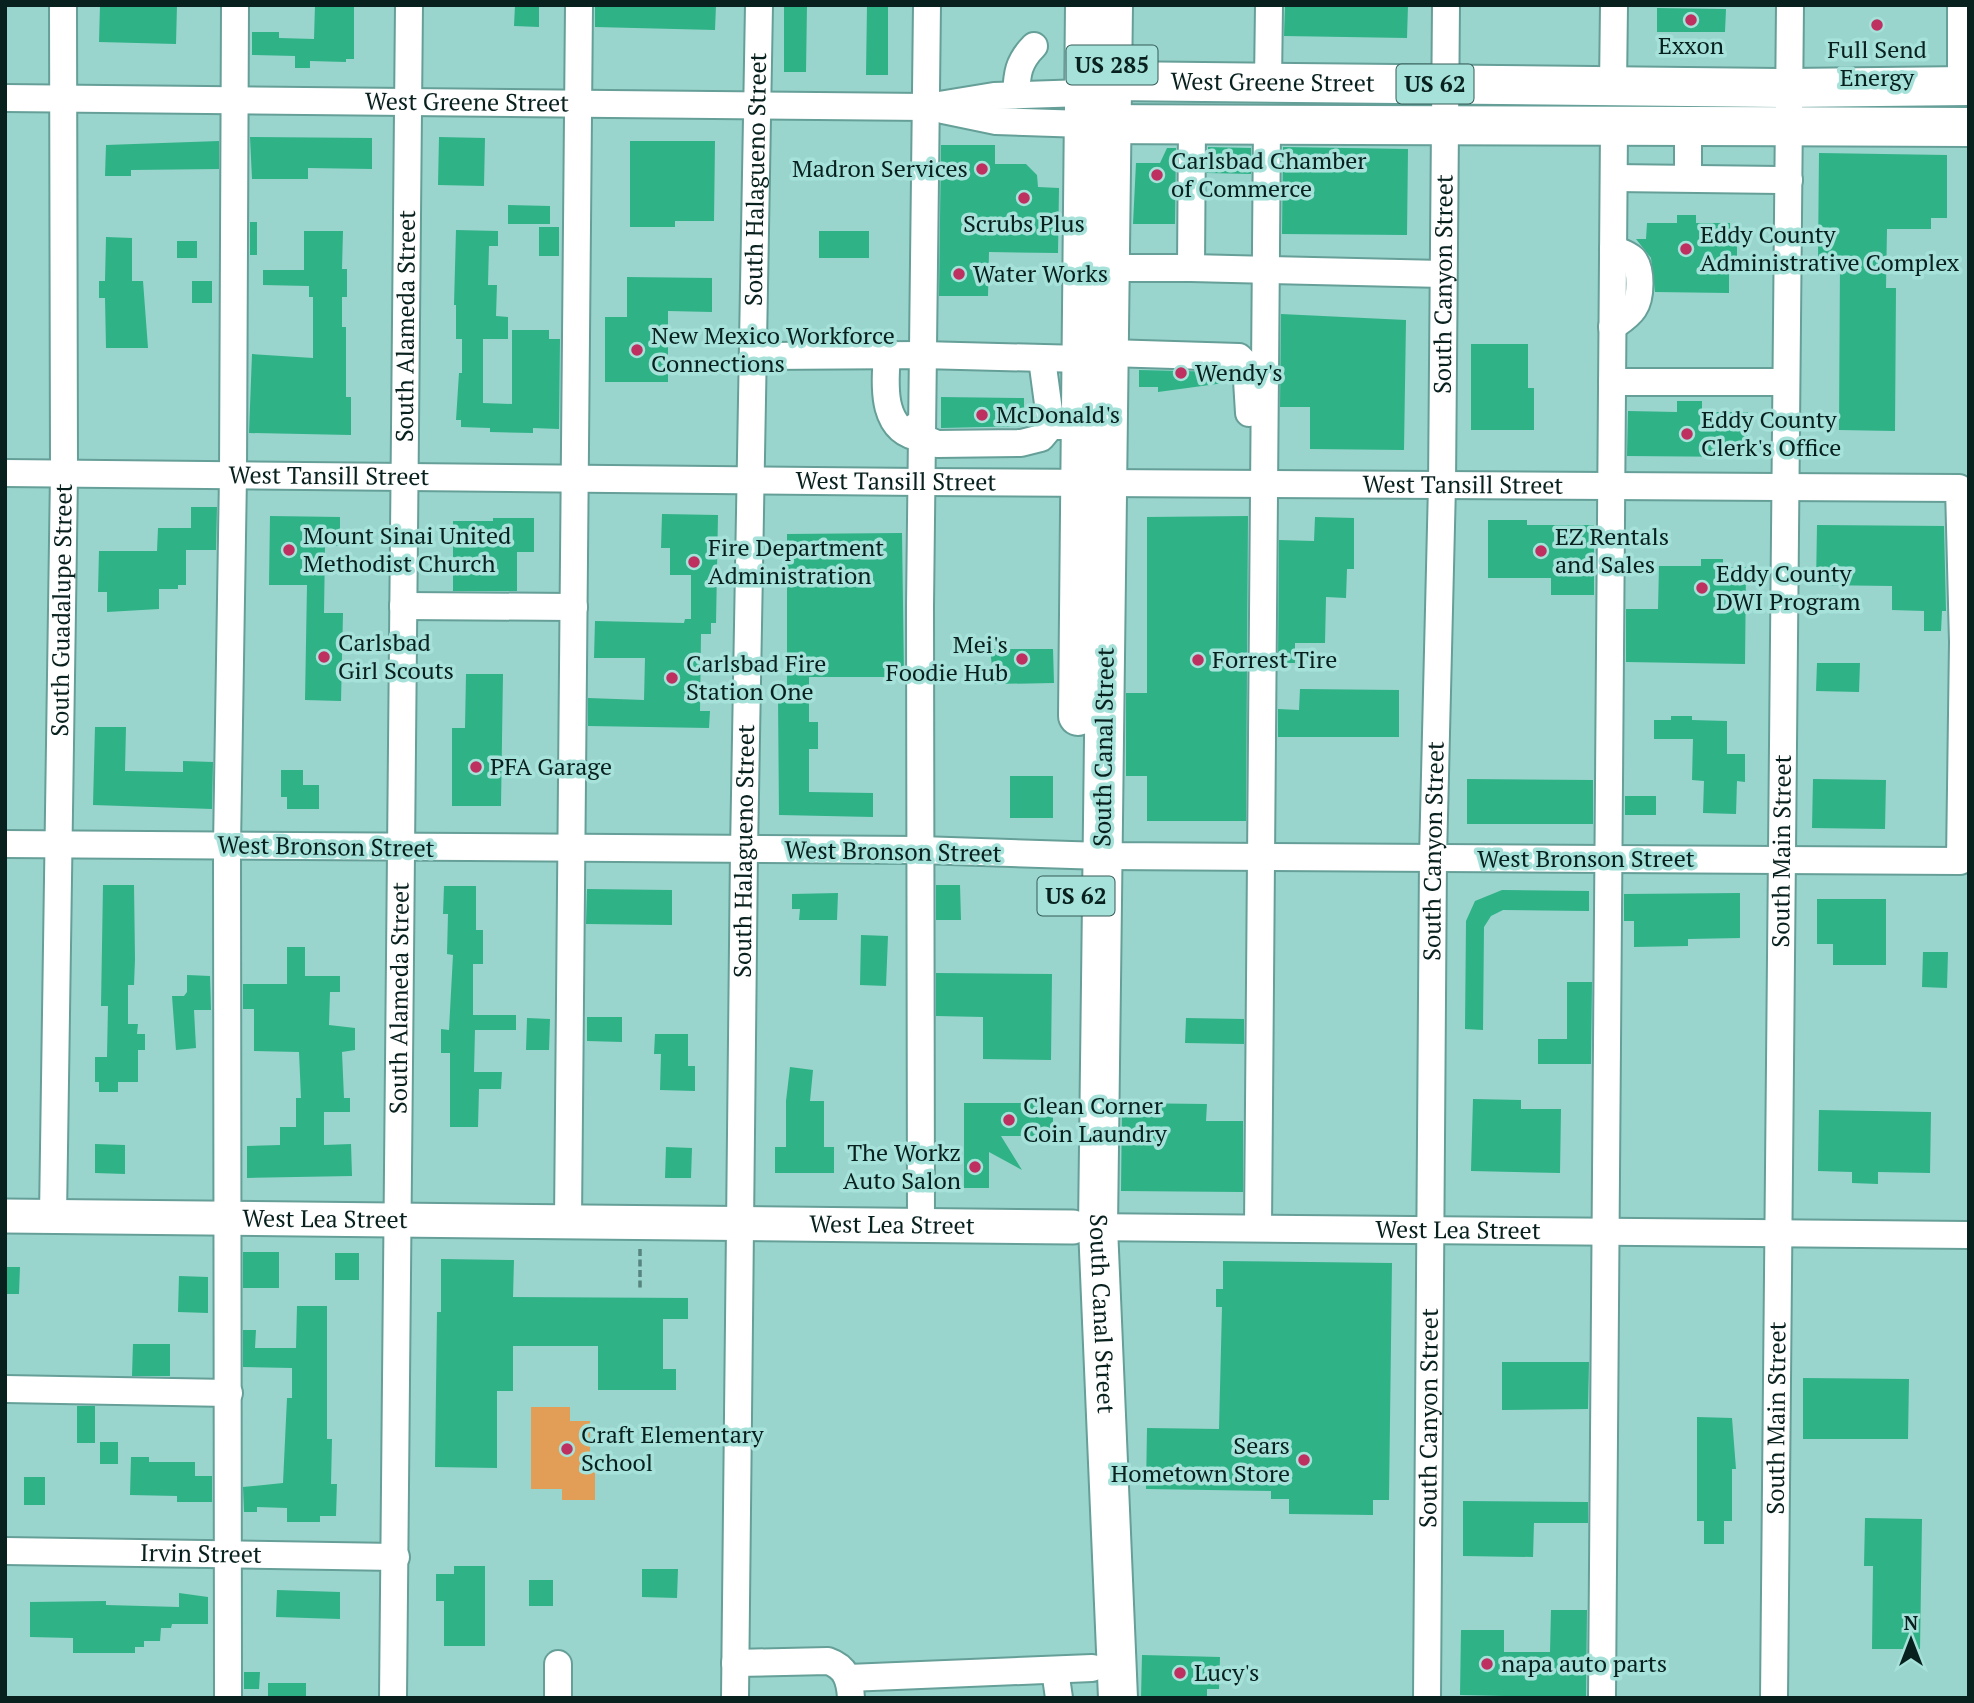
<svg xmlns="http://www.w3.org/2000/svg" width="1974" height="1703" font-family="'PT Serif',serif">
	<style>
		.green { fill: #e29e57 }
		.building { fill: #2fb286 }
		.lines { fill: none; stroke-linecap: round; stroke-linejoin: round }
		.minor-casing { stroke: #659f98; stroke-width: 30 }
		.major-casing { stroke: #659f98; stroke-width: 37 }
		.highway-casing { stroke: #659f98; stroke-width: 42 }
		.path { stroke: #57847e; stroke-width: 3.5; stroke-dasharray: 7 3.5; stroke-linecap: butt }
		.minor { stroke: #fff; stroke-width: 26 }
		.major { stroke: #fff; stroke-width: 33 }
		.highway { stroke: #fff; stroke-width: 38 }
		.poi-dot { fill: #be3060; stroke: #a6e2da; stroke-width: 2.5 }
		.labels { text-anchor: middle; stroke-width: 7; stroke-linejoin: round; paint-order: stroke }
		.shield { fill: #a6e2da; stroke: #375b56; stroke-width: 2 }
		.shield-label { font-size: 23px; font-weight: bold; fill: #08211e }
		.poi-label { font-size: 24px; fill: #08211e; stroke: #a6e2da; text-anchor: start }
		.street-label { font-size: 24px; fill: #08211e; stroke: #a6e2da }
	</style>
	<rect width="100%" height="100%" fill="#99d5cd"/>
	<!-- green -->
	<path class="green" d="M531 1407H570V1421H590V1458L595 1459V1500H562V1489H531Z"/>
	<!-- building -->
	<path class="building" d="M100 5H177L176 44 99 42Z
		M315 5H354V59H346V62L310 61V68H295V56L252 55V32H279V38L314 39Z
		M515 5H539V27L514 26Z
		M595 5H716L715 30 595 27Z
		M784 5H807L806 72H784Z
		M867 5H888V75H866Z
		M1285 5H1408L1407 38 1284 36Z
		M1657 8 1726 9 1725 32H1657Z
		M250 137 372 138V169L308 168V179H252Z
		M439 137 485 138 484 186 438 185Z
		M219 141V169L131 170V176H105L106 145Z
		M630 141H715L714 221H675V227H630Z
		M941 145H995V164H1026L1037 175 1038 187 1059 188 1058 253 989 252 988 296H939Z
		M1208 147 1251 148V174L1207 173Z
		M1283 147 1408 149 1407 235 1282 234Z
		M1167 148H1176L1175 224H1133L1136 163H1160Z
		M1819 153 1947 155V218H1931V229H1887L1886 288H1896L1895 431 1839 430 1840 261 1818 260Z
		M508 205 550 206V224H508Z
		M1677 215H1696V223H1730V241H1737V259H1729V293L1655 292 1651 258 1636 239H1646L1647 223H1677Z
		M250 222H257V255H250Z
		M539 227H559V256H539Z
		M456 230 498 231V246H489L488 285H497L496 316 508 317V339H483V403L512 404V330H549V339H560L559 429 533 428V433L490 432V428L461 427V420H456L459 373H462V339H456V305H454Z
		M304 231H343L342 269H347V297H342V327H346V397H351V435L249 433 252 354 313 358V297H309V286L263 285V270H304Z
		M819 231H869V258H819Z
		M106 237 132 238V281H143L148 348H106L105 298H99V281H105Z
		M177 241H197V258H177Z
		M627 277 712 278V312L668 311V382H605V317H627Z
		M192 281H212V303H192Z
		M1281 314 1406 320 1404 450 1310 449V407H1280Z
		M1471 344H1528V388H1534V430H1471Z
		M1139 370 1224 372V383L1158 392V387H1139Z
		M941 397 1024 398V426L941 428Z
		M1677 401H1702V412H1748L1747 457 1627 456 1628 411 1677 412Z
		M191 507H217L216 550H186V585H178V589H159V609L107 612V592H98L99 551H157L158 528H191Z
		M662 514 718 515 716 623H711V634H701L700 711H710L709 728 588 726V698L644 700 645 658H594L595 621 684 623 685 619H691V575H670V548H661Z
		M270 516 340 517V546H325L324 613H343L341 701 305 700 307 585H269Z
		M1248 516 1246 821H1147V776H1126V693H1147V517Z
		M1315 517 1354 518V569H1347L1346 598 1326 597 1325 643H1295V663H1278L1279 540 1314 541Z
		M493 518H534V552H517V591H453V521H493Z
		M1488 520H1527V525H1594V595H1551V578H1488Z
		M1817 525 1944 526 1946 611H1942L1941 631H1924V611L1892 610V586L1816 585Z
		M902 533 904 677H809V722H818V749H809V792L873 793V817L779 815 778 696H787V534Z
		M1701 559H1723V567H1746L1745 664 1626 662V609H1658L1659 566H1701Z
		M990 649H1053L1054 683 994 684Z
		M1817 663H1860L1859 692 1816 691Z
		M466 674H503L501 806H452V728H465Z
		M1300 689 1399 690V737H1278V709L1299 710Z
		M1671 716H1692V720L1727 721V754H1745V782L1737 781 1736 814 1703 813 1704 781 1692 780 1693 739H1654V720H1671Z
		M95 727H126L125 771 183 772V761L213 762 212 809 93 805Z
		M281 770H303V785H319V809H287V797H281Z
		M1010 776H1053V818H1010Z
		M1467 779 1593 780V824H1467Z
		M1813 779 1886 780 1885 829 1812 828Z
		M1625 796H1656V815H1625Z
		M103 885H134L135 959 134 985H128V1024H138L137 1034H145V1050H138V1082H118V1092H99V1082H95V1057H107L108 1006H101Z
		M936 885H960L961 920H936Z
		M444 886H476V930H483V964H473V1015H516V1030H475L474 1072H502L501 1089H479L478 1127H450V1053H441V1029L449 1030 453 955 447 954 448 914H443Z
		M587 889 672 890V925L586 924Z
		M1502 890 1589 891V911L1503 910 1491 916 1484 927 1483 1030 1465 1029 1466 921 1475 901Z
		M838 893 837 920H799L800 909H792V894Z
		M1740 893V938L1688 939V946L1634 947V921H1624V894Z
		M1817 899H1886V965H1833V944H1817Z
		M861 935 888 936 886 986 860 985Z
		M287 947H305V976H340V992H330L329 1025 355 1028V1050L342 1052 344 1098H350V1112H324V1145L351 1144 352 1176 247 1178V1146L280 1145V1127H296V1098H301L299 1052 254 1051V1009H243V984H287Z
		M1923 952H1948L1947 988 1922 987Z
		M936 973 1052 974 1051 1060 983 1059V1017L936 1016Z
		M187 975 210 976 211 1010H194L196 1048 176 1050 172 996H184L187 992Z
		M1567 982H1592L1591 1064H1538V1039H1567Z
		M587 1017H622V1042L587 1041Z
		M527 1018 550 1019 549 1050H526Z
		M1186 1018 1244 1019V1044L1185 1043Z
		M655 1034H688V1066H695V1091L660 1090 661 1054H654Z
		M790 1067 813 1070 810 1101H824V1147H834V1173H775V1147H786V1101Z
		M1473 1099 1521 1100V1109H1561L1560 1173 1471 1171Z
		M964 1103H1053V1132L1048 1136H1001L1022 1170 989 1152V1188H964Z
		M1122 1103 1207 1104 1206 1121H1243V1192L1121 1191Z
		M1819 1110 1931 1112 1930 1173 1878 1172V1184L1852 1183V1172L1818 1171Z
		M95 1144 125 1145V1174L95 1173Z
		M666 1147 692 1148 691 1178H665Z
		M243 1252H279V1288H243Z
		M335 1253H359V1280H335Z
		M441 1259 514 1260 513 1297 688 1298V1319H663V1369H676V1390H598V1346H513V1391H497V1468L435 1467 437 1312H441Z
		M1223 1261 1392 1263 1389 1500H1373V1515L1289 1514V1499H1271V1491L1146 1489 1147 1428 1219 1429 1222 1307H1216V1289H1223Z
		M5 1267H20L19 1294H5Z
		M179 1276 208 1277V1313L178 1312Z
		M297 1306H327V1439H332L331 1484H337L336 1516H320V1522H287V1508L257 1507V1512H244L243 1487 283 1483 287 1398H292V1368L243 1367V1330H256L255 1348H296Z
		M133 1344H170V1376H132Z
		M1502 1362H1589L1588 1409 1502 1410Z
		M1803 1378 1909 1379 1908 1439H1803Z
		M77 1406H95V1443H77Z
		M1697 1417 1732 1418 1736 1469H1732V1521H1724V1544H1704V1521H1697Z
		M100 1442H118V1464H100Z
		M131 1457H149V1462H195V1476H212V1502H177V1496L130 1495Z
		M24 1477H45V1505H24Z
		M1463 1501 1588 1502V1523H1534L1533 1557 1463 1556Z
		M1865 1518 1922 1519 1920 1649H1872L1873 1566H1864Z
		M454 1566H485V1646H444V1601H436V1574H454Z
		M642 1569H678L677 1598 642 1597Z
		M529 1580H553V1606H529Z
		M277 1590 340 1592V1619L276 1617Z
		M179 1593 208 1597V1624H172L171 1628H161L160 1641H144V1647H135V1653H73V1638L30 1637V1602L106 1601V1605L179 1607Z
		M1551 1610H1587L1586 1698 1460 1695 1461 1630H1504V1652H1550Z
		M1142 1655 1220 1657 1219 1689H1207V1698H1141Z
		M244 1672H260L259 1689H244Z
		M268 1683H306V1698H268Z"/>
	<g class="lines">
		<defs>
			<g id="minor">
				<path d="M1961 5V86"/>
				<path d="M1268 82 1269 5"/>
				<path d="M1613 87 1614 5"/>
				<path d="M1016 95C1017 74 1018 62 1034 46"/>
				<path id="s1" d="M5 98 927 107 994 96 1084 93"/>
				<path d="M943 110 996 121 1084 124"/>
				<path d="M1688 128V178"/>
				<path d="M1614 178 1789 180"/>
				<path d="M1110 268H1191L1192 125"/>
				<path d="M1191 268 1443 274"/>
				<path d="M1612 327C1619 322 1629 316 1634 308 1641 298 1642 269 1633 259 1628 254 1620 252 1613 249"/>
				<path d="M1109 353 1239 357 1246 364 1249 413"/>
				<path d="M754 356 922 355 1082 359"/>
				<path d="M887 356C884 389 882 433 923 438"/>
				<path d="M1042 359 1051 426"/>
				<path d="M1612 382H1786"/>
				<path d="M916 426 923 438 937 444 1021 443 1041 438 1051 426H1080"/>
				<path id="s2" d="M5 473 921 482 1959 488 1963 642 1960 861 1103 856 920 850 5 844"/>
				<path d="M403 606 574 607"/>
				<path id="s3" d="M53 1216 64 474 63 5"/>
				<path d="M568 1221 579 5"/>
				<path d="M921 1225 920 606 927 5"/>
				<path id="s4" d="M1082 1227 1969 1235"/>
				<path d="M1258 1227 1267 125"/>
				<path d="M5 1389 229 1393"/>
				<path id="s5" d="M5 1551 396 1557"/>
				<path d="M735 1663 828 1661C846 1667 850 1680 851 1698"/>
				<path d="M558 1664V1698"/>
				<path d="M1055 1670 1059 1698"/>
				<path d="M848 1678 1092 1668"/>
				<path d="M228 1698 227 846 233 475 235 5"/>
				<path id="s6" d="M393 1698 409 5"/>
				<path id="s7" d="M735 1698 744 851 759 5"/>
				<path id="s8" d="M1427 1698 1433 858 1442 485 1446 5"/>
				<path d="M1602 1698 1614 128"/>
				<path id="s9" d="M1774 1698 1790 5"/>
			</g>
			<g id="major">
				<path id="s10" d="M5 1216 1073 1227"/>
			</g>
			<g id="highway">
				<path id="s11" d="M1113 5 1098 1227 1118 1698"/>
				<path id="s12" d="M1088 92 1112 81 1789 88 1969 86"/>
				<path d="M1085 124 1969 127"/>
				<path d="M1078 716 1085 5"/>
			</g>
		</defs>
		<!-- minor casing -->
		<use href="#minor" class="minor-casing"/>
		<!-- major casing -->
		<use href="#major" class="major-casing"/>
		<!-- highway casing -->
		<use href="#highway" class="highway-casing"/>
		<!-- path -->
		<path class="path" d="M640 1249V1289"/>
		<!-- minor -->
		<use href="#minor" class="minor"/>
		<!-- major -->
		<use href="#major" class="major"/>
		<!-- highway -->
		<use href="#highway" class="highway"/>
	</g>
	<!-- markers -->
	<g class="poi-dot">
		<circle cx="1691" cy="20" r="7"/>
		<circle cx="1877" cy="25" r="7"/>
		<circle cx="982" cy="169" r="7"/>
		<circle cx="1157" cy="175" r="7"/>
		<circle cx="1024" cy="198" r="7"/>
		<circle cx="1686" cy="249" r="7"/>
		<circle cx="959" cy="274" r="7"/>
		<circle cx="637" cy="350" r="7"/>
		<circle cx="1181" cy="373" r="7"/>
		<circle cx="982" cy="415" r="7"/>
		<circle cx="1687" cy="434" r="7"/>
		<circle cx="289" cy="550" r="7"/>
		<circle cx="1541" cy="551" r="7"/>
		<circle cx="694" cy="562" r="7"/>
		<circle cx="1702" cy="588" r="7"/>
		<circle cx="324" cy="657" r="7"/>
		<circle cx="1022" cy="659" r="7"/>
		<circle cx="1198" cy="660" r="7"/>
		<circle cx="672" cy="678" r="7"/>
		<circle cx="476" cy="767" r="7"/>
		<circle cx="1009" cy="1120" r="7"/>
		<circle cx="975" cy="1167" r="7"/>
		<circle cx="567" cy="1449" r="7"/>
		<circle cx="1304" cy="1460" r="7"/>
		<circle cx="1487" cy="1664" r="7"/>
		<circle cx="1180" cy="1673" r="7"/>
	</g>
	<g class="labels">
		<!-- shield labels -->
		<g class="shield">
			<rect x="1066.5" y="45.5" width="91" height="39" rx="5"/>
			<rect x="1396.5" y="64.5" width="77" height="39" rx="5"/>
			<rect x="1037.5" y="876.5" width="77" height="39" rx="5"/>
		</g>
		<g class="shield-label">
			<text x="1112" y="73">US 285</text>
			<text x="1435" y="92">US 62</text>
			<text x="1076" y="904">US 62</text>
		</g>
		<!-- poi labels -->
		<g class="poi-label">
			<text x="1691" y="54" text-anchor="middle">Exxon</text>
			<text x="1877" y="58" text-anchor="middle">Full Send<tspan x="1877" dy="28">Energy</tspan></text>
			<text x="1171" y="169">Carlsbad Chamber<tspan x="1171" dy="28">of Commerce</tspan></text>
			<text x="968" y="177" text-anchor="end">Madron Services</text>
			<text x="1024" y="232" text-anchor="middle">Scrubs Plus</text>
			<text x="1700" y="243">Eddy County<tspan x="1700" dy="28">Administrative Complex</tspan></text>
			<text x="973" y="282">Water Works</text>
			<text x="651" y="344">New Mexico Workforce<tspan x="651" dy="28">Connections</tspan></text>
			<text x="1195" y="381">Wendy's</text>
			<text x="996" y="423">McDonald's</text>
			<text x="1701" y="428">Eddy County<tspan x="1701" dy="28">Clerk's Office</tspan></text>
			<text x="303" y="544">Mount Sinai United<tspan x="303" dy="28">Methodist Church</tspan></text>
			<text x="1555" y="545">EZ Rentals<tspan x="1555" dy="28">and Sales</tspan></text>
			<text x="708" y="556">Fire Department<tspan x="708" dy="28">Administration</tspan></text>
			<text x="1716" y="582">Eddy County<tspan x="1716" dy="28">DWI Program</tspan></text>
			<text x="338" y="651">Carlsbad<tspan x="338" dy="28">Girl Scouts</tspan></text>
			<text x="1008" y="653" text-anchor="end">Mei's<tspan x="1008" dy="28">Foodie Hub</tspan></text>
			<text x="1212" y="668">Forrest Tire</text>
			<text x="686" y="672">Carlsbad Fire<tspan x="686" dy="28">Station One</tspan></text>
			<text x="490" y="775">PFA Garage</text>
			<text x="1023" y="1114">Clean Corner<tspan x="1023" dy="28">Coin Laundry</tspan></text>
			<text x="961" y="1161" text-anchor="end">The Workz<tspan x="961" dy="28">Auto Salon</tspan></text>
			<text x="581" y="1443">Craft Elementary<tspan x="581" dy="28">School</tspan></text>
			<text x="1290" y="1454" text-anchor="end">Sears<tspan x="1290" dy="28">Hometown Store</tspan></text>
			<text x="1501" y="1672">napa auto parts</text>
			<text x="1194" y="1681">Lucy's</text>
		</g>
		<!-- street labels -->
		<g class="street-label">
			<text dy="8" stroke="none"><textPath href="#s12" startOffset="187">West Greene Street</textPath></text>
			<text dy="8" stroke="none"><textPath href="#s1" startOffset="462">West Greene Street</textPath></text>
			<text dy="8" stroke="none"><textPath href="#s7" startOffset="1519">South Halagueno Street</textPath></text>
			<text dy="8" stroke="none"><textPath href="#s8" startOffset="1414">South Canyon Street</textPath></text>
			<text dy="8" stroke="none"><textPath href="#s6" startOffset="1372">South Alameda Street</textPath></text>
			<text dy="8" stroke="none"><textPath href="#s2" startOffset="324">West Tansill Street</textPath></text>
			<text dy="8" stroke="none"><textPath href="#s2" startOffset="891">West Tansill Street</textPath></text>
			<text dy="8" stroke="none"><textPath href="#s2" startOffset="1458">West Tansill Street</textPath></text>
			<text dy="8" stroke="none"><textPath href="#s3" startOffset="606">South Guadalupe Street</textPath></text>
			<text transform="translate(1104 747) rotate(-89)" y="8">South Canal Street</text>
			<text transform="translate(326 847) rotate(1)" y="8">West Bronson Street</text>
			<text dy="8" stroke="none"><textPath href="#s7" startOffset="847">South Halagueno Street</textPath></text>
			<text dy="8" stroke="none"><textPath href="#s8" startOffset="847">South Canyon Street</textPath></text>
			<text transform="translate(893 852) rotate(1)" y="8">West Bronson Street</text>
			<text dy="8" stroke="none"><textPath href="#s9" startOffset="847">South Main Street</textPath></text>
			<text x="1586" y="867">West Bronson Street</text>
			<text dy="8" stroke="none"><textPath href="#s6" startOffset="700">South Alameda Street</textPath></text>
			<text dy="8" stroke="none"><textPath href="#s10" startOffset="320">West Lea Street</textPath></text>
			<text dy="8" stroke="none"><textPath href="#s10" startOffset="887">West Lea Street</textPath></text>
			<text dy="8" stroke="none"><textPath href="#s4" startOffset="376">West Lea Street</textPath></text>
			<text dy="8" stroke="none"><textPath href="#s11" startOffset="1309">South Canal Street</textPath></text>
			<text dy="8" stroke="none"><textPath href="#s8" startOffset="280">South Canyon Street</textPath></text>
			<text dy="8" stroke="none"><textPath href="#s9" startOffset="280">South Main Street</textPath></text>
			<text dy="8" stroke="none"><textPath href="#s5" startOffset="196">Irvin Street</textPath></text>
		</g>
	</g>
	<!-- border -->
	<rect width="1974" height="1703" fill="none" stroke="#08211e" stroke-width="14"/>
	<!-- north arrow -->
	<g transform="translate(1911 1640)" stroke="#a6e2da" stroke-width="5" paint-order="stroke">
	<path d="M0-5L12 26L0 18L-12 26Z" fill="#08211e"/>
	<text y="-10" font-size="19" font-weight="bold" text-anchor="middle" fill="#08211e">N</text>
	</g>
</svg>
